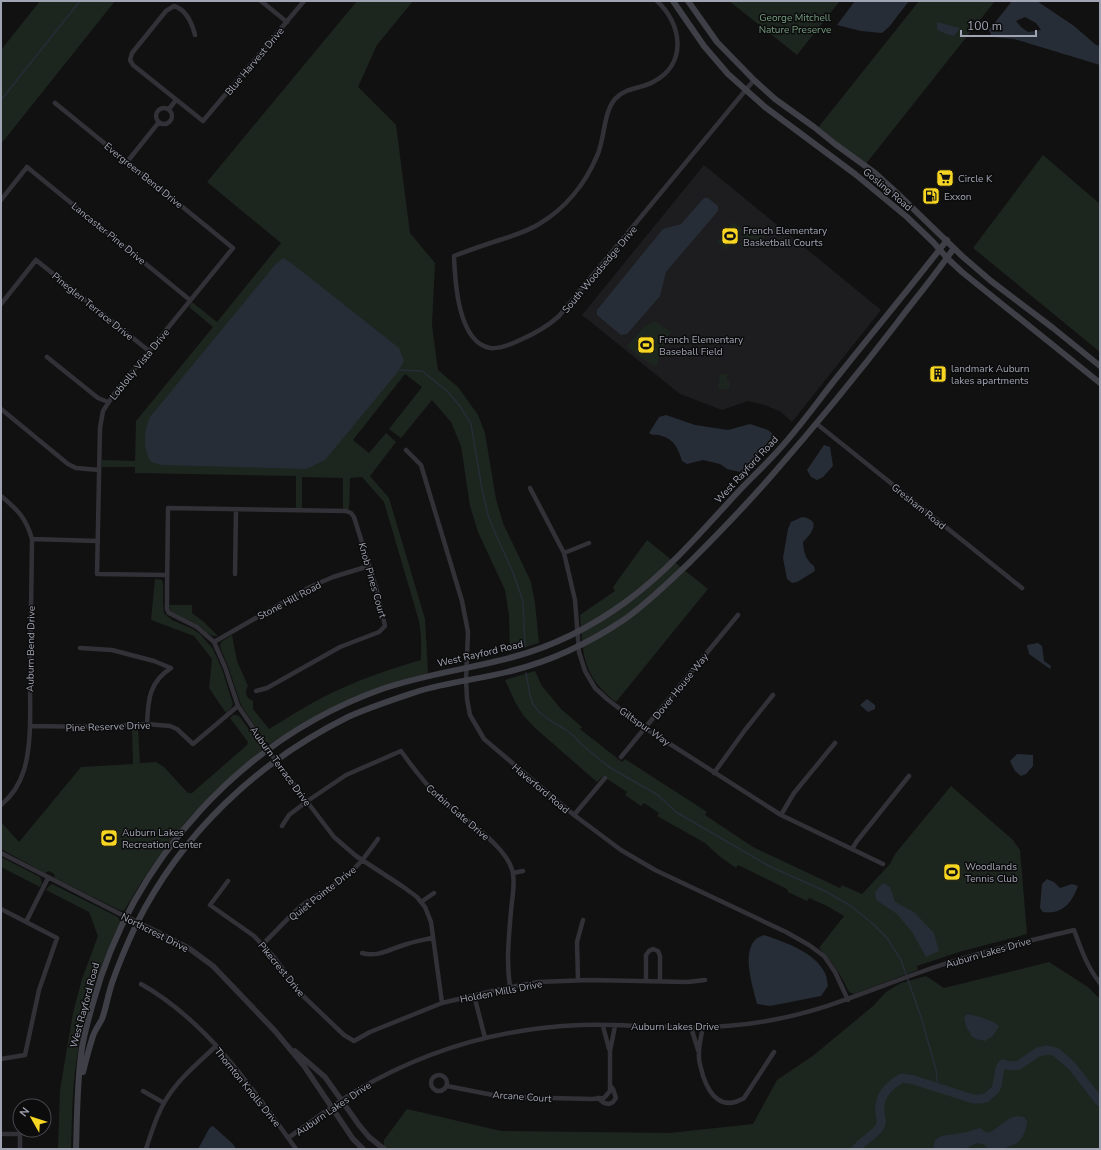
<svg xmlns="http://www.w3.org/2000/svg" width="1101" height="1150" font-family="'Nunito Sans',sans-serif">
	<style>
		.built { fill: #1d1d1f }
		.green { fill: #1d251f }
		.water { fill: #272d36; fill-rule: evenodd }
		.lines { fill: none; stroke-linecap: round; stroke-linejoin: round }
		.stream { stroke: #272d36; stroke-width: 1.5 }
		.river { stroke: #272d36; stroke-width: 9 }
		.minor { stroke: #323137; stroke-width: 4.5 }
		.tertiary { stroke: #323137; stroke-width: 5.5 }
		.secondary { stroke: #3f4047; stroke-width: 6 }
		.labels { text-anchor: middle; stroke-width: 3; stroke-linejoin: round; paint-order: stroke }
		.park-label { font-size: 10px; fill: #779f81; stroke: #0c0c0d }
		.street-label { font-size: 10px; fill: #a1a4b3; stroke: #0c0c0d }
		.poi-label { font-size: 10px; fill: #a1a4b3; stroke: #0c0c0d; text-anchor: start }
	</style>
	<rect width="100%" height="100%" fill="#111112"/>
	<!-- built -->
	<path class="built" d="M704 165 881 310 792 422 781 412 765 405 748 401 722 410 680 394 582 315Z"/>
	<!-- green -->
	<path class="green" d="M40 1H115L1 144V50Z
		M357 1H413L377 45 358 87 396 125 410 233 435 263 432 325 438 370 458 387 478 415 485 433 496 499 503 523 531 582 535 603 539 643 510 652 509 615 505 590 478 532 470 506 461 446 451 422 432 400 401 438 389 429 422 387 405 374 353 440 369 453 386 433 396 442 370 476 389 498 425 619 428 673 395 682 342 703 321 713 270 744 265 741 241 705 228 666 220 647 221 642 232 635 237 661 248 686C244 693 246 698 253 701V709L269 729C292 715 315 700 340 689 366 677 394 668 421 660V636L419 621 384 502 362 477 350 478 349 510 343 509V478L302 477V508H296V476L135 473V467H102V460L135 461 136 421 213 327 189 307 192 302 217 322 281 243 207 182Z
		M729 1H840L797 55Z
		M919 1H995L865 165 817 129Z
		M1043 155 1100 204V352L973 248Z
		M733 222 743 230 726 250 717 241Z
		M764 229V246L741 248V238L747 230Z
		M655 321 671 332 661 351 657 365 654 366 638 356 627 346 645 326Z
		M720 374H727V381L730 382 729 389H718Z
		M647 540 708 589 616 702C582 676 583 654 580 615L615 591 613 587Z
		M155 579 162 580 163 584V603L164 613 172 620 193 629 200 634 213 649 222 669 233 704 231 708 226 713 209 688 212 659 194 636 151 620Z
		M169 605H192V613L204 622 218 636C210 638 205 629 198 625 190 620 180 617 171 612Z
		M535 671 542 686 561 709 582 727 580 729 622 762 625 759 707 812 705 815 753 847 840 888 842 885 844 886 862 894 890 864 895 854 951 786 1013 840 1020 850 1027 934 959 952 917 966 918 970 854 994 849 992C841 975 832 961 819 948L844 916 827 906 809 898 807 901 788 892 787 889 738 865 736 868 719 856 705 843 657 816 659 813 644 803 641 806 625 795 627 792 603 776 597 782 535 728 523 715 515 702 505 680Z
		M233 715H236L239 716 261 745 262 749 260 753 216 790 190 817 165 848 142 881 124 911 119 910 55 878 54 874 49 871 45 873 1 849V822L19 842 81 767 133 764 132 730 138 729 140 763 156 762 164 767 188 793H192L247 745 248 742 230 718Z
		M1 857 40 877 42 883 40 887 1 867Z
		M52 884 116 916 119 918 120 922C98 970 81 1020 75 1072 72 1098 72 1123 71 1149H58L60 1090 73 1013 82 979 98 936 89 912 46 890 49 886Z
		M1049 962 1088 987 1100 999V1149H388L384 1146V1140L407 1109 501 1131 669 1133 753 1124 777 1080 814 1055 873 1006 886 992 901 983 926 976 944 988Z"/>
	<!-- water -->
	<path class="water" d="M855 1H909L889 27 882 33 861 31 837 25Z
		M1012 1H1037L1074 26 1096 45 1100 46V65L1014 39 992 37 989 30ZM1025 17 1036 23 1041 30 1028 32 1021 27 1016 21Z
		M937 22 960 28 954 36 946 34 937 30Z
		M704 198H708L718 206V211L666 272 660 296 627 334 621 335 597 315V310L663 229 681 224Z
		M283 258 290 262 399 348 404 361 397 373 325 460 306 469 162 465 151 462C142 447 144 432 150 417L275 265Z
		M666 415 695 425 728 430 750 424 768 430 774 435 749 465 740 472 727 469 720 464 703 460 687 464 682 461C679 450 674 439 662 436 657 434 653 436 649 433L659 417Z
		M824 445 830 447 833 466 823 477 817 480 811 477 807 470Z
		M802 517C822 520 812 533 803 542 804 553 805 559 814 566L815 571 797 582 792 583 787 579 783 558 788 529 791 522Z
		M1038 643 1042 646 1044 661 1051 666 1050 669 1029 654 1027 645Z
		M867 699 875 705V709L868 712 860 705Z
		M1017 754 1033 755V766L1026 774 1021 776 1015 771 1010 761Z
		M1047 879 1054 882 1060 888 1072 884 1078 886C1072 902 1063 915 1043 912L1040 908 1042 884Z
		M883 883 890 887 895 902 914 912 934 933 939 951 926 957 912 932 897 914 876 900 875 892Z
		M764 935C784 942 815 952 825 973 827 977 827 982 828 986L821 996 770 1006 757 1004C753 987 741 953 756 939 758 937 762 936 764 935Z
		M967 1014C975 1015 994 1021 999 1026L993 1036 985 1041 976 1039 971 1036 970 1032 967 1029 964 1018Z
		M1017 1116 1024 1117 1027 1121C1027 1128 1023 1139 1017 1143 1013 1146 1009 1145 1005 1149H987L986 1146C975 1139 973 1147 963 1149 953 1150 943 1149 933 1149L935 1140 941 1136 967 1132 980 1128 987 1133C999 1130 1004 1118 1017 1116Z
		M212 1126 214 1127 233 1144 236 1149H198L209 1129Z"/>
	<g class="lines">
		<!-- stream -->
		<path class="stream" d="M1 100 80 1
			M399 370 422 371 447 391 460 406 471 424 482 489 488 515 496 535 512 570 523 601 525 647
			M526 673 530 695 533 704 539 712 548 719 566 730 575 737 581 744 609 767 658 795 676 812 769 866 827 892 851 906 872 923 887 938 901 960 922 1020 936 1070 938 1088"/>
		<!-- river -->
		<path class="river" d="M856 1149C862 1141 873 1136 879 1128 883 1123 881 1118 880 1113 878 1096 888 1086 902 1078L914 1080 973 1099H979L986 1098 995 1090 997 1086 1000 1068 1003 1064 1010 1066 1019 1065 1038 1052 1048 1050 1056 1052 1072 1066 1100 1102"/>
		<!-- minor -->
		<path class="minor" d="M261 1 287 22
			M657 1C682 24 688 64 653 82 641 89 626 87 615 99 603 113 605 139 597 156 585 184 565 209 539 224 528 231 515 235 503 239 486 244 470 250 454 256 455 282 458 342 490 348 500 349 512 344 520 340 534 334 548 326 559 316L754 80
			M195 35C192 23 187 10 174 6L166 11 132 53 130 60 133 65 203 121 304 1
			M55 103 233 248 114 394 103 411 100 428 97 574 167 575
			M156 116a8 8 0 1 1 16 0a8 8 0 1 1-16 0Z
			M169 109 176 100
			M127 162 159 122
			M1 200 27 167 190 300
			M1 304 36 260 149 351
			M47 357 98 398 108 402
			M1 409 68 464 76 468 99 470
			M817 424 1022 588
			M406 450 421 465 462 601 468 632 466 680 467 699 470 715 484 739 574 815 621 850 655 870 786 932 809 945 824 956 835 972 848 1000
			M530 488 564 553 575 600 579 652 585 671 595 688 607 699 645 728 781 815 883 864
			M1 496C18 510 26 518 32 539 31 587 31 635 30 682 30 710 32 743 24 770 20 783 12 796 1 805
			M32 539 98 541
			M564 553 589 543
			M235 574 236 509
			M214 642 310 587 333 577 369 566
			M80 648 112 650 154 661 171 668
			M256 691 267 688 340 647 379 632 385 626 377 591 354 517 351 513 346 511 168 508 167 592V609L169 613 197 627 214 642 225 667 238 706 276 761 334 837 356 856 402 886 417 897 425 907 431 922 442 1003
			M147 724C148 700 149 682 171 668
			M30 726 101 727 147 724 170 726 177 729 193 744 238 706
			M621 757 738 615
			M714 773 745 730 773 695
			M574 815 605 778
			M781 815 794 793 835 743
			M282 826 289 815 306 802 346 775 401 751C413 768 425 784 440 798 460 817 509 846 513 874 515 886 512 899 511 911 509 936 506 961 510 987
			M852 849 857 841 909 776
			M1 853 126 917
			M513 873 523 871
			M228 881 210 905 254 936 274 957 301 994 344 1035 354 1041 370 1032 442 1003 505 988 538 982 589 980 688 982 705 980
			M421 902 434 893
			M1 909 57 938 39 990 25 1055 1 1059
			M26 922 48 878
			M263 944C275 932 287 919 300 907 314 896 330 889 344 878 358 867 368 853 378 839
			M362 953C378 958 392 948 407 944 416 941 424 940 432 938
			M578 980 577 942 583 920
			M646 981V955L649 951 653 949 658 951 660 956V981
			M141 984C207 1021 253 1089 296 1149
			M474 995 485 1038
			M603 1026 609 1049
			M691 1027 698 1050
			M703 1027C701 1037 698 1048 699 1058 699 1064 702 1070 703 1076 710 1096 722 1111 744 1098L774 1052
			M431 1083a8 8 0 1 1 16 0a8 8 0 1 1-16 0Z
			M447 1086 503 1097 592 1099 604 1098 610 1091V1051L615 1026
			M143 1091 164 1103
			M598 1098 604 1103 609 1104 613 1102 616 1098 613 1089 610 1085
			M1 1134H20V1149
			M288 1138C311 1122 333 1105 356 1091 425 1050 502 1028 581 1025 613 1024 645 1027 677 1027 709 1028 741 1026 772 1020 823 1011 870 990 918 973 970 954 1021 943 1074 930 1081 949 1087 967 1100 983
			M146 1149C151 1133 156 1117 164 1103 177 1080 197 1064 216 1046"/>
		<!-- tertiary -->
		<path class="tertiary" d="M126 917 163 935 190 949 213 966 275 1031 304 1066 353 1139 363 1149
			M295 1051 325 1077 359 1125 369 1137 384 1149"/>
		<!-- secondary -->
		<path class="secondary" d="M673 1 704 46 728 74 765 107 855 174 907 217 933 242 947 258 962 272 1100 383
			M688 1 717 42 754 80 775 99 814 127 835 144 875 173 898 194 962 256 991 281 1053 328 1100 366
			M83 1072C86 1060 89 1048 93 1036 95 1030 99 1025 102 1019 106 1008 108 995 112 983 119 963 127 944 136 925 181 834 257 762 348 717 370 707 395 699 419 691 449 682 481 679 511 671 551 661 591 642 625 619 649 602 670 581 691 561 719 533 747 504 773 474 816 425 857 375 897 323 916 298 936 274 954 248
			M76 1149C77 1119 77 1085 81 1055 83 1037 88 1020 93 1003 132 860 242 739 382 689 425 674 469 669 513 657 554 646 593 626 627 601 668 571 702 531 737 493 749 480 762 468 774 455 799 429 819 399 842 371 877 327 913 284 947 240"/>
	</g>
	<!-- icons -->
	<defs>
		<symbol id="supermarket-square" viewBox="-11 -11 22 22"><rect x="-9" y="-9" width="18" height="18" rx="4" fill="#f7d623" stroke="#0c0c0d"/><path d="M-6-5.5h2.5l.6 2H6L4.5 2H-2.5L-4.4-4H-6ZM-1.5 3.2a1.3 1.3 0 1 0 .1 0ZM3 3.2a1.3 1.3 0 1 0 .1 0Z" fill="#111"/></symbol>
		<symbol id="fuel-square" viewBox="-11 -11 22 22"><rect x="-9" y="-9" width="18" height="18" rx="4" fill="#f7d623" stroke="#0c0c0d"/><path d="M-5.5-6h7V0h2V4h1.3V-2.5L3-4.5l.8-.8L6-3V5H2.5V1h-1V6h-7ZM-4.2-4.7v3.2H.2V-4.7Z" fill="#111"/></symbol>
		<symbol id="stadium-square" viewBox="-11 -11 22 22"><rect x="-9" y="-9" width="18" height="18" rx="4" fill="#f7d623" stroke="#0c0c0d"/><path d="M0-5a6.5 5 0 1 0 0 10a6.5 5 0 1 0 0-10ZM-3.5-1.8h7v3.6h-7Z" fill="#111"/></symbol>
		<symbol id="building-square" viewBox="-11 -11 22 22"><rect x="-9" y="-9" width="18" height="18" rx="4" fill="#f7d623" stroke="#0c0c0d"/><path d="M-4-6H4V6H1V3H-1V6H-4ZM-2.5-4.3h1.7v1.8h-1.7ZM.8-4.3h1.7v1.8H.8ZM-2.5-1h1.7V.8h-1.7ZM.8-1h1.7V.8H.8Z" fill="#111"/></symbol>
	</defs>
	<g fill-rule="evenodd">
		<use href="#supermarket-square" x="935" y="168" width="20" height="20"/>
		<use href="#fuel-square" x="921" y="186" width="20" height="20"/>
		<use href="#stadium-square" x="720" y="226" width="20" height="20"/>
		<use href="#stadium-square" x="636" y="335" width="20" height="20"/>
		<use href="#building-square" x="928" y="364" width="20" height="20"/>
		<use href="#stadium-square" x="99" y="828" width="20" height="20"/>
		<use href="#stadium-square" x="942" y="862" width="20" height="20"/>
	</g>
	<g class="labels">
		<!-- park labels -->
		<g class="park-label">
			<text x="795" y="21">George Mitchell<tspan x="795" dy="12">Nature Preserve</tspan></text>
		</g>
		<!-- street labels -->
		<g class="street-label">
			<text transform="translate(254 61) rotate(-50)" y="4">Blue Harvest Drive</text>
			<text transform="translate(144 175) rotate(39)" y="4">Evergreen Bend Drive</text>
			<text transform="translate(888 189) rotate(40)" y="4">Gosling Road</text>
			<text transform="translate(109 233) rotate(39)" y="4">Lancaster Pine Drive</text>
			<text transform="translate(599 269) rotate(-50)" y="4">South Woodsedge Drive</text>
			<text transform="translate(93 306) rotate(39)" y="4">Pineglen Terrace Drive</text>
			<text transform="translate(139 364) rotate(-51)" y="4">Loblolly Vista Drive</text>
			<text transform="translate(746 469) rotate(-47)" y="4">West Rayford Road</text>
			<text transform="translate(919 506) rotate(39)" y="4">Gresham Road</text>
			<text transform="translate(373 580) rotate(74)" y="4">Knob Pines Court</text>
			<text transform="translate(289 600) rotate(-28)" y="4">Stone Hill Road</text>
			<text transform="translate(30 649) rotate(-89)" y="4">Auburn Bend Drive</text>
			<text transform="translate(480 653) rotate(-13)" y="4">West Rayford Road</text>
			<text transform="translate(680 686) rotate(-51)" y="4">Dover House Way</text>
			<text transform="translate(108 726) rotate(-2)" y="4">Pine Reserve Drive</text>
			<text transform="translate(645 726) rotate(35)" y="4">Giltspur Way</text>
			<text transform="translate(281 766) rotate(54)" y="4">Auburn Terrace Drive</text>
			<text transform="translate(541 788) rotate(40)" y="4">Haverford Road</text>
			<text transform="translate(458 812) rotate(41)" y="4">Corbin Gate Drive</text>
			<text transform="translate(322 893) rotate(-38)" y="4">Quiet Pointe Drive</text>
			<text transform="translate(155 932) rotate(27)" y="4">Northcrest Drive</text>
			<text transform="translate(988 952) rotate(-16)" y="4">Auburn Lakes Drive</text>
			<text transform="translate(282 969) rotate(51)" y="4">Pikecrest Drive</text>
			<text transform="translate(501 991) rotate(-11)" y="4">Holden Mills Drive</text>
			<text transform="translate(84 1005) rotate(-75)" y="4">West Rayford Road</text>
			<text x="675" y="1030">Auburn Lakes Drive</text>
			<text transform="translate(248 1087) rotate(51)" y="4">Thornton Knolls Drive</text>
			<text transform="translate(522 1096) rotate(4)" y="4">Arcane Court</text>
			<text transform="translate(333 1108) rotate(-34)" y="4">Auburn Lakes Drive</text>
		</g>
		<!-- poi labels -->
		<g class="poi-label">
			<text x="958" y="182">Circle K</text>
			<text x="944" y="200">Exxon</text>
			<text x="743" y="234">French Elementary<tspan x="743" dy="12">Basketball Courts</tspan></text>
			<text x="659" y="343">French Elementary<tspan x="659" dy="12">Baseball Field</tspan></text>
			<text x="951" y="372">landmark Auburn<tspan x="951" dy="12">lakes apartments</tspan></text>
			<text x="122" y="836">Auburn Lakes<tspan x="122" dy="12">Recreation Center</tspan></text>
			<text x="965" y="870">Woodlands<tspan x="965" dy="12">Tennis Club</tspan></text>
		</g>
	</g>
	<!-- border -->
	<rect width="1101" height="1150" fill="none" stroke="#a1a4b3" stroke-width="4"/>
	<!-- north arrow -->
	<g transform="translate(32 1118) rotate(309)"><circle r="19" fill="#0c0c0d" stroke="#48494f"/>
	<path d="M0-3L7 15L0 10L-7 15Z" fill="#f7d623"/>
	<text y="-6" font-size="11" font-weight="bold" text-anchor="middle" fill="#a1a4b3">N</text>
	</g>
	<!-- scale -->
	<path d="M961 30v6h75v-6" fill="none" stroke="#a1a4b3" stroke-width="2"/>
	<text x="967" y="30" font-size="12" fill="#a1a4b3" stroke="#0c0c0d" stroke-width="3" paint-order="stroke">100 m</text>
</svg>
